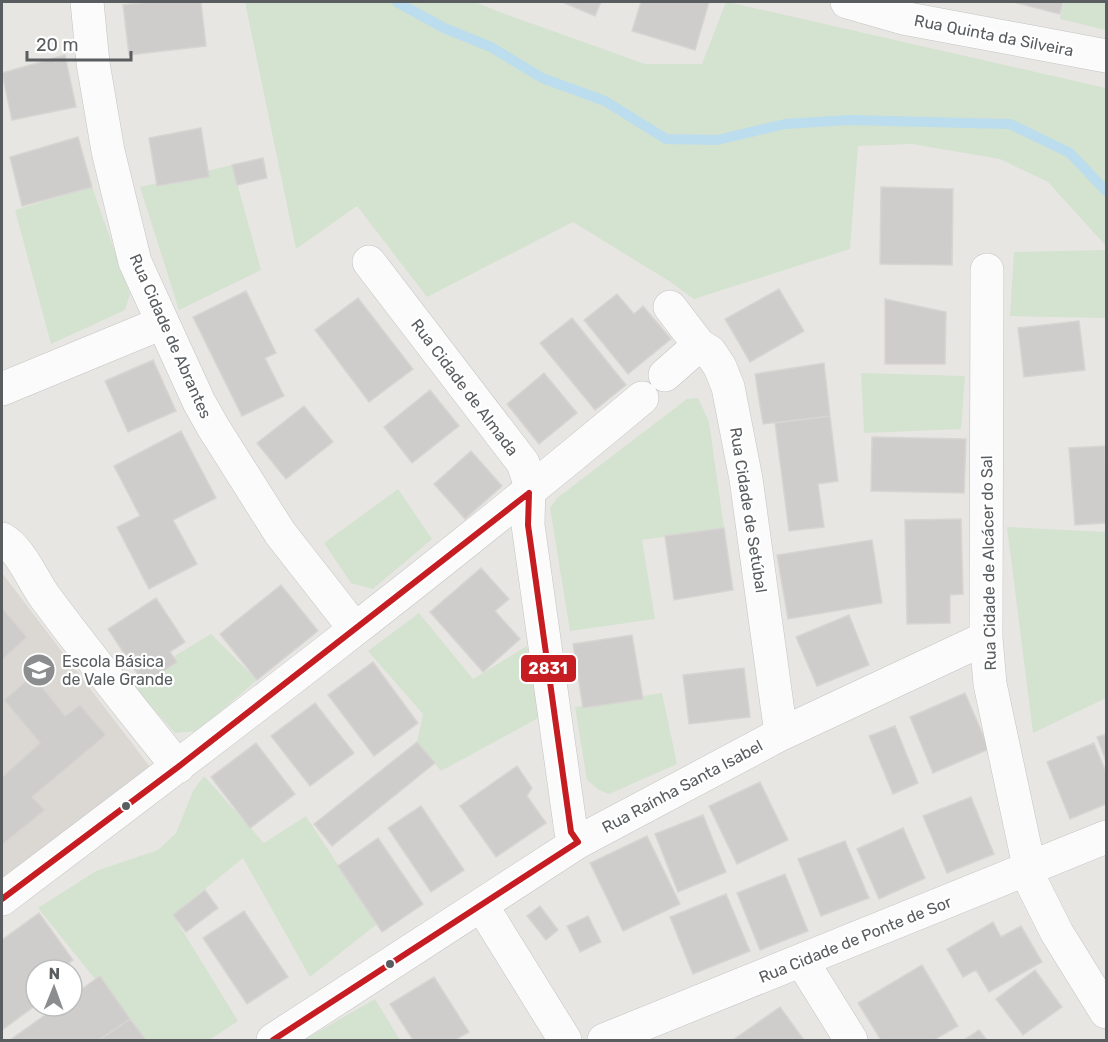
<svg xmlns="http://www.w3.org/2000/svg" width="1108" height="1042" font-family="Rubik,sans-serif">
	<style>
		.education { fill: #dbd8d3 }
		.green { fill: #d4e2d0 }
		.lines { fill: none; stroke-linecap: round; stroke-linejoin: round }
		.stream { stroke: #bde; stroke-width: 10 }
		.building { fill: #cfcdcc; stroke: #d7d5d2; stroke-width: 1.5 }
		.minor-casing { stroke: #c2c3c3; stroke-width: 34 }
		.minor { stroke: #fcfbfb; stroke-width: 33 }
		.bus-1-casing { stroke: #fff; stroke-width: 10 }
		.bus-1 { stroke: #c61d23; stroke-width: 6 }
		.bus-dot { fill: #595d60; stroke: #fff; stroke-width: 2 }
		.labels { text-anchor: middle; stroke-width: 4.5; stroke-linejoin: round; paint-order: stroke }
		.street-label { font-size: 16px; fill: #595d60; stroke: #fff }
		.poi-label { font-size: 16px; fill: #595d60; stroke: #fff; text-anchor: start }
		.line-badge { stroke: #fff; stroke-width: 2 }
		.badge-label { font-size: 16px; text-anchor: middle; font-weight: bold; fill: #fff }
	</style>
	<rect width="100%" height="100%" fill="#e8e6e3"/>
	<!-- education -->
	<path class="education" d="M2 573 150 767 2 883Z"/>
	<!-- green -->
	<path class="green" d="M245 2H475L497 11 645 64H702L726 2H728L1106 88V246L1048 182 1000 159 912 144 858 146 850 249 694 299 669 281 573 222 427 297 357 206 296 249Z
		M1064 2H1106V30L1060 19Z
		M232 165 261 270 179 310 140 187Z
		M92 187 130 294 125 310 51 344 15 210Z
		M1106 250V318L1010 316 1014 252Z
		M861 373 965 376 961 429 864 433Z
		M698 398 709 422 724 528 642 540 655 619 570 631 550 508 557 498 687 399Z
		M398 489 432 539 373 589 351 583 324 543Z
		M1007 527 1106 532V698L1033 733Z
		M419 613 473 679 527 646 542 716 441 771 417 742 423 714 368 651Z
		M211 634 257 680 198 731 175 733 130 683Z
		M662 693 677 764 609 794 599 790 587 780 575 707Z
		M204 776 264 843 306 816 377 924 310 977 243 858 173 915 238 1021 209 1040H144L38 908 96 871 158 850 176 833 193 791Z
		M375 999 400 1040H304Z"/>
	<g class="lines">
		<!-- stream -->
		<path class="stream" d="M397 2 444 28 491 47 542 78 605 101 666 139 717 140 785 124 849 120 1010 124 1070 153 1106 191"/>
	</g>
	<!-- building -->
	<path class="building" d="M151 2H201L206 46 129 55 123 5Z
		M562 2H601L595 16Z
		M641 2H709L695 50 632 31Z
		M1013 2H1063L1060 14Z
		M65 55 76 107 12 120 2 73Z
		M201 128 209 177 157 186 149 138Z
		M78 137 92 187 22 206 10 157Z
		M263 158 267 178 237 185 232 165Z
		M881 187 953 189 952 265 880 264Z
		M779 289 804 331 750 362 725 319Z
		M246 291 276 353 265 358 284 396 242 416 193 317Z
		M617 294 634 314 643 306 671 339 628 374 584 320Z
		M358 298 413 369 369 402 315 330Z
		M885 299 946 312 945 364H885Z
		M572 318 626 385 595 410 540 343Z
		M1079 321 1085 370 1024 377 1018 328Z
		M153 360 176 411 128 432 105 381Z
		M824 363 830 416 763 424 755 374Z
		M544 373 577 413 539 444 507 404Z
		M430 390 459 426 412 463 384 427Z
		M304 406 333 442 286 479 257 443Z
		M830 416 838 481 818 484 824 527 789 531 775 423Z
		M181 431 216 498 173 520 197 564 149 589 117 527 140 516 114 466Z
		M872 437 966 439 964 493 871 491Z
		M1105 446 1106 523 1075 525 1069 448Z
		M471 451 502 486 465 519 434 484Z
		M961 519 963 594 950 595V623L907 624 905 520Z
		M724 528 733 590 674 600 665 536Z
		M872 540 882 603 788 619 777 555Z
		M481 568 509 599 495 611 520 639 483 672 430 612Z
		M281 585 318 631 257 680 220 634Z
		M156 598 185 642 170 652 177 662 144 684 108 629Z
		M2 608 27 637 2 660Z
		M849 615 869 665 817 686 796 637Z
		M632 635 643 699 583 708 573 644Z
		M373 662 418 723 374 756 328 695Z
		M744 668 750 717 689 724 683 675Z
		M33 675 65 716 80 705 106 735 32 797 45 810 2 845V777L40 743 4 700Z
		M965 693 989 749 933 773 910 717Z
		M315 703 354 753 310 786 271 736Z
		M895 726 918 783 893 794 869 736Z
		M1106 734V761L1097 737Z
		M417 742 435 763 332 846 314 824Z
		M256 743 295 794 250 828 211 777Z
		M1094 743 1106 772V804L1070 819 1047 762Z
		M517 766 532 788 527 796 546 823 496 857 460 806Z
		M760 782 788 840 737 864 709 806Z
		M971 797 994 854 947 873 923 816Z
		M421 806 464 870 431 892 388 828Z
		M703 815 726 872 678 892 655 834Z
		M903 828 925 878 879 899 857 849Z
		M647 836 680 904 623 931 590 863Z
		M378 838 423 904 382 932 338 866Z
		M845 841 869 898 821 916 798 859Z
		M785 874 808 931 760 950 737 893Z
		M205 890 218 908 186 932 173 915Z
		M726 894 750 951 693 974 670 917Z
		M540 906 558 930 546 940 527 916Z
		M244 911 288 977 247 1004 203 938Z
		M39 913 73 960 60 970H36V987L28 993 36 999V1005L2 1030V940Z
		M588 916 601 942 580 952 567 926Z
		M993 922 1001 937 1021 926 1042 962 989 992 976 970 963 977 947 949Z
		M922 965 958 1026 934 1040H881L858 1003Z
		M1035 970 1062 1007 1023 1035 996 999Z
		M100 976 130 1019 99 1040H10L58 1006H72V996Z
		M434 977 469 1032 455 1040H413L390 1004Z
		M780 1007 804 1040H733Z
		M130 1019 146 1040H99Z
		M979 1030 987 1040H964Z"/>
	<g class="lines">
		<defs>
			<path id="minor" d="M87 2 93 63 108 151 135 262 199 402 213 427 280 533 355 629
				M847 2 903 18 1106 56
				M369 262 523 463 529 481 528 525 571 832 578 842
				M987 270 986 638 990 684 1033 885 1057 933 1106 1012
				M670 307 699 345 710 352 720 367 728 387 746 479 781 734
				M665 375 699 345
				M2 389 162 323
				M2 539C22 551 32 579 45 597 88 655 133 711 178 767
				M2 899C218 736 434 572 642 398
				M482 906 565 1040
				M802 961 851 1040
				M273 1040 578 842 781 734 986 638
				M604 1040 1106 837"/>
		</defs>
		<!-- minor casing -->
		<use href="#minor" class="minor-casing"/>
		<!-- minor -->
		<use href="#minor" class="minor"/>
		<defs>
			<path id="bus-1" d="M529 493 528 525 571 832 578 842
				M2 899 178 767 529 493
				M273 1040 578 842"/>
		</defs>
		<!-- bus-1 casing -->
		<use href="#bus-1" class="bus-1-casing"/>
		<!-- bus-1 -->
		<use href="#bus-1" class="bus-1"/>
	</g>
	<!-- icons -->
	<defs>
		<symbol id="school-disc" viewBox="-11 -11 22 22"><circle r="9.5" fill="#8b8d8e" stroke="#fff"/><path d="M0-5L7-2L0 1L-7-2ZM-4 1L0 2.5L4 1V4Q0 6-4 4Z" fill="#fff"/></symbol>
	</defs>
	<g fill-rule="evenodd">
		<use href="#school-disc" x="20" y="651" width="38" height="38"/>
	</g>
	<!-- markers -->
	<g class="bus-dot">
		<circle cx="126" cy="806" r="5"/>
		<circle cx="390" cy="964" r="5"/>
	</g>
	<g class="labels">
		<!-- street labels -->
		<g class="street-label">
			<text transform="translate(994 35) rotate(11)" y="6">Rua Quinta da Silveira</text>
			<text transform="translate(171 336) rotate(66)" y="6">Rua Cidade de Abrantes</text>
			<text transform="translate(465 387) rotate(53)" y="6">Rua Cidade de Almada</text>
			<text transform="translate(749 510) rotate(81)" y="6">Rua Cidade de Setúbal</text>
			<text transform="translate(988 563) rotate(-91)" y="6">Rua Cidade de Alcácer do Sal</text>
			<text transform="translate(682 786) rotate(-28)" y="6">Rua Raínha Santa Isabel</text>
			<text transform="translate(855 939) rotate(-22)" y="6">Rua Cidade de Ponte de Sor</text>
		</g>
		<!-- poi labels -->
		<g class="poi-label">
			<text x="62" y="667">Escola Básica<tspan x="62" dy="18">de Vale Grande</tspan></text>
		</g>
	</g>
	<rect class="line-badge" x="520" y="654" width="57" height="29" rx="6" fill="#c61d23"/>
	<g class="badge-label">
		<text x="548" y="674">2831</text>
	</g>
	<!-- border -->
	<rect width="1108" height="1042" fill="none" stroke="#595d60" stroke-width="6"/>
	<!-- north arrow -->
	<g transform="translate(54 988) rotate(1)"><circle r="28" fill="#ffffff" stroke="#bdbebf" stroke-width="1.5"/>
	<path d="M0-4.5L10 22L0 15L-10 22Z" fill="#8b8d8e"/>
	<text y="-9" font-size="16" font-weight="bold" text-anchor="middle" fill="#595d60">N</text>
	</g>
	<!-- scale -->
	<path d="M27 51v9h104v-9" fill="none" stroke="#595d60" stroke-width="3"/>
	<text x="36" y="51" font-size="18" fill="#595d60" stroke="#ffffff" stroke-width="4.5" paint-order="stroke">20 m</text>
</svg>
